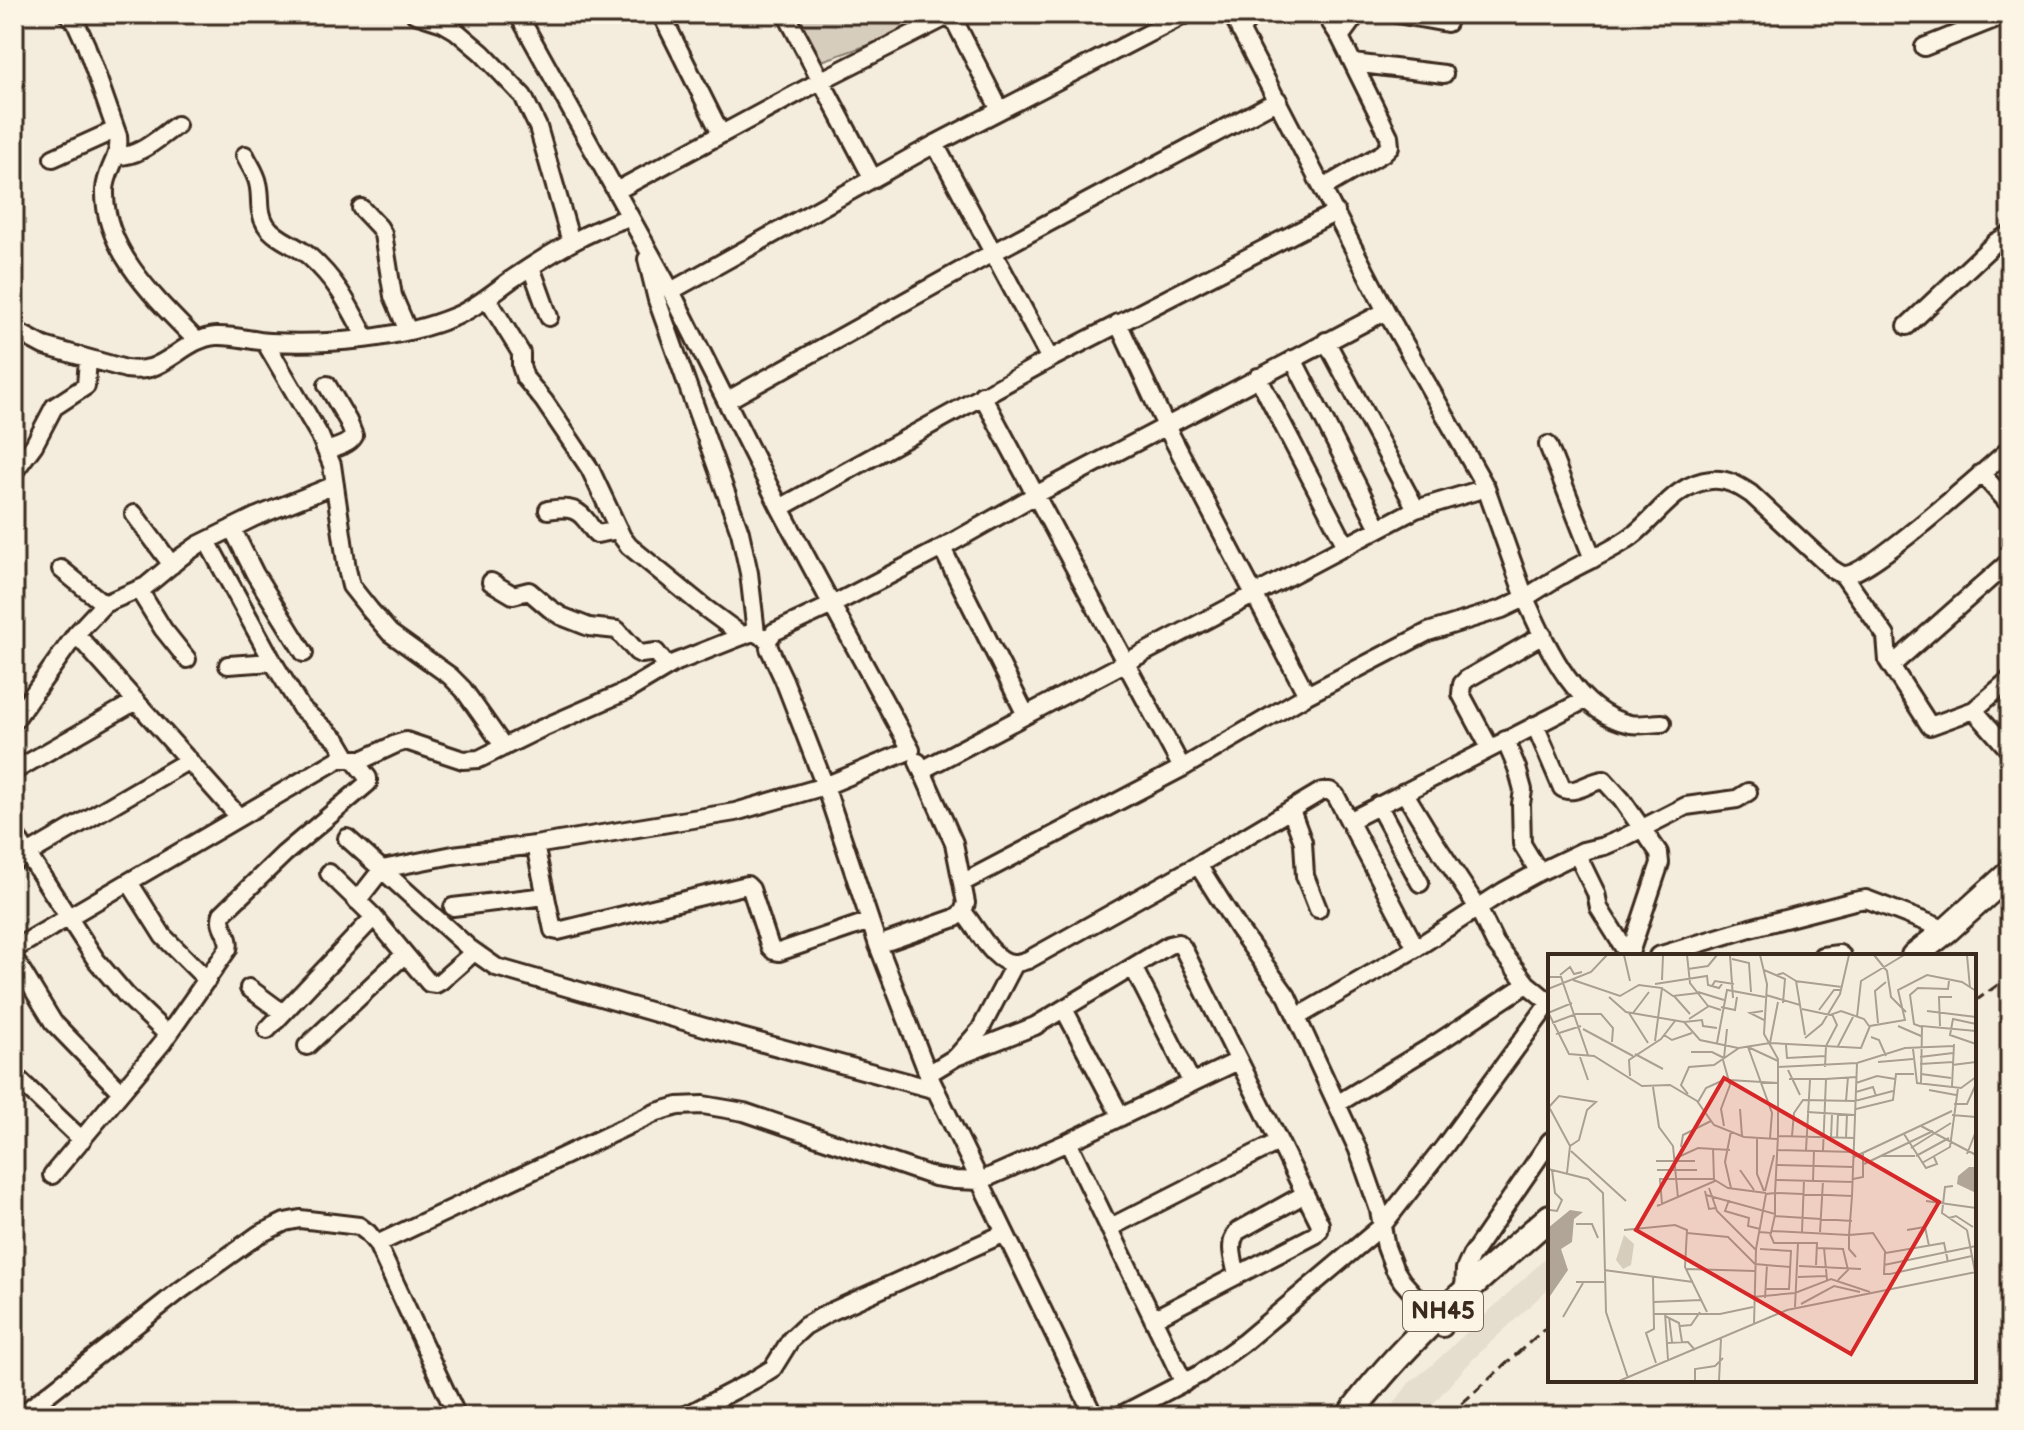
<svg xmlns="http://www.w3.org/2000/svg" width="2024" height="1430" font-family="'Balsamiq Sans',sans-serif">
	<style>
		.built { fill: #e5ddce }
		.green { fill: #d6cdbd; stroke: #887c6e; stroke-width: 2 }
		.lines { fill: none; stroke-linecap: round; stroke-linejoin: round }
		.minor-casing { stroke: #3b2a1e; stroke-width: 22 }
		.highway-casing { stroke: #3b2a1e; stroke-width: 30 }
		.minor { stroke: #fcf5e5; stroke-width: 16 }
		.highway { stroke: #fcf5e5; stroke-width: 24 }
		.rail { stroke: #3b2a1e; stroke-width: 3; stroke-dasharray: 12 6; stroke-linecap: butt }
		.labels { text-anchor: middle; stroke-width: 6; stroke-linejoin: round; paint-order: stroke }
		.shield { fill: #fcf5e5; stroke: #75675a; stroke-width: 2 }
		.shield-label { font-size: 24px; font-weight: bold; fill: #3b2a1e }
		.inset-road { fill: none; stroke: #aa9f91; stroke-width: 2 }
		.view { fill: #d62828; fill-opacity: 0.15; stroke: #d62828; stroke-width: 4 }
		.inset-edge { fill: none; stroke: #3b2a1e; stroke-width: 4 }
	</style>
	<rect width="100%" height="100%" fill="#f4eddd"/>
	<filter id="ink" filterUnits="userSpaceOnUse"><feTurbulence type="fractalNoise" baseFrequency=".0125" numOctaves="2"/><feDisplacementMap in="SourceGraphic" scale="16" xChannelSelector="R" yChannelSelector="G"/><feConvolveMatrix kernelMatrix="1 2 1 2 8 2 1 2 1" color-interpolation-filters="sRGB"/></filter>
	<g filter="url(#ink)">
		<!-- built -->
		<path class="built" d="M1550 1254V1287L1473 1359 1422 1416H1385L1409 1383 1431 1366Z"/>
		<!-- green -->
		<path class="green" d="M791 14H935L938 21 813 64Z"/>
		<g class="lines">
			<defs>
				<path id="minor" d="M68 14 76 23 86 45 118 136C121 158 106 169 105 190 103 251 158 301 197 341
					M415 14 443 23 455 30 482 53 523 96 538 127 571 242
					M518 14 671 291 780 508 832 605 774 632 768 640 769 648 784 680 825 786 878 945 928 1074 1094 1416
					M661 14 721 134
					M786 14 873 179
					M951 14 1000 110
					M1397 14 1447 23
					M1240 31 1252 14
					M1340 37 1357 14
					M1924 47 2007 14
					M1353 63 1444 74
					M935 144 1050 359
					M245 155C249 164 256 173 258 183 262 198 257 210 266 225 276 240 297 245 310 257 338 282 349 306 366 338
					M117 156C140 157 159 137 177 125
					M53 158 115 130
					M1323 188 1383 153 1390 146 1389 136 1340 37 1325 14
					M616 191 822 80 952 14
					M361 208 379 227 383 234 393 296 408 331
					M647 259 657 300 740 532 749 573 756 633
					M531 267 549 317
					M671 291 935 144 1186 14
					M487 298 521 353V366L525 378 544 401 590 469 622 537 629 546 705 608 743 636
					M1118 323 1166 426 1307 695
					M1907 326 1996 242 2010 234
					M14 330 44 346 126 369C134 370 142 370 150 368 174 360 190 338 216 336 235 335 252 341 270 342 330 345 401 339 456 316 477 307 494 292 512 279 549 254 587 231 630 217
					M1326 341 1416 509
					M265 342 320 436 332 465 347 569 351 586 370 610 390 633 450 676 463 689 504 747
					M1293 359 1379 528
					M1258 377 1346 546
					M982 395 1182 768
					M728 400 994 252 1278 100
					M1548 445 1593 559
					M326 451C335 448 349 445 354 436L348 421 327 385
					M14 472 34 445 54 407 86 386 88 359
					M1981 473 2010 505
					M780 508 1050 359 1336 212
					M548 510C562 508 575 506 585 519 590 524 591 530 597 534L619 530
					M134 514 172 565
					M232 528 255 574 304 653
					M207 541 273 662 301 708 338 741 348 758
					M942 548 1026 715
					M61 569 104 604
					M1843 575 1886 636 1888 661 1930 726 1974 710 2010 679
					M491 582 513 595 529 591 549 608 561 616 589 627 617 630 637 652 641 654 656 652 667 666
					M139 590 163 629 187 659
					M76 634 239 817
					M228 665 273 662
					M1891 666 2010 561
					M1974 710 2010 751
					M14 721 76 634 104 604 146 586 181 557 198 545 255 517 335 485
					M1662 723C1652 723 1640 726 1630 724 1575 713 1546 644 1525 598 1539 589 1553 580 1567 572 1588 560 1612 551 1632 536 1657 517 1676 483 1711 480 1726 478 1739 486 1751 494L1832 569C1836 571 1839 574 1843 575 1868 577 1985 470 2010 449
					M1535 725 1562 788C1575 796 1589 781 1604 780L1622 800 1659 853 1660 863 1629 956
					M1505 740 1517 768 1523 790 1521 804 1522 844 1539 872
					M1490 748 1461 694 1462 684 1467 679 1543 635
					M922 770 1416 509 1486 488
					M14 771 136 701
					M1404 792 1432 838 1478 908 1495 943 1527 984 1550 1003
					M1378 805 1420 883
					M1291 810 1303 842 1305 876 1318 909
					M1349 821 1585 700
					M14 833 96 960 126 995 168 1035
					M347 838 469 948 496 967 715 1030 936 1090
					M535 845 553 930 558 931 747 885 751 889 770 947 774 951 779 952 870 921
					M1577 854 1596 893 1599 908 1629 956
					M14 862 189 760
					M1198 865 1238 928 1287 996 1358 1150 1379 1210 1386 1247 1394 1268 1402 1281 1443 1328
					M329 873 374 917 429 983 436 984 441 981 474 952
					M129 882 163 936 207 980
					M962 883 1182 768 1307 695 1428 632 1502 609 1525 598 1486 488 1386 311
					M357 901 382 869 453 855 535 845 735 812 825 786 911 750 832 605 942 548 1041 492 1386 311 1232 14
					M453 907 546 896
					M963 912C976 926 994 965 1015 963 1019 963 1024 961 1028 960L1198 865 1322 791H1330L1336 796 1416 948
					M878 945 955 918 963 912 966 903 954 843 918 762
					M14 949 339 759H364L396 744 406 741 463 760 479 759 538 730 627 691 674 663 750 633H756L768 640
					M1658 956 1750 928 1854 901 1866 899 1947 930
					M1822 956 1839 954 1842 956
					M14 958 53 1022 121 1092
					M1133 967 1192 1083
					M249 988 283 1013
					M1064 1009 1121 1117
					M1297 1017 1416 948 1504 891 1535 874 1583 851 1604 846 1621 839 1686 806 1737 799 1748 792
					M267 1030 374 917
					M307 1046 404 955
					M956 1057 1035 1026 1169 945 1178 943 1183 948 1320 1224 1319 1231 1315 1235 1153 1319
					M928 1074 956 1057 980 1030 1015 963
					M14 1075 82 1140
					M1337 1104 1437 1043 1527 984
					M1068 1142 1184 1383
					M52 1175 163 1042 228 949C232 935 217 927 222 914L284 854 368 783V778L353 759
					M1109 1228 1278 1142
					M377 1244 657 1112 678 1106 703 1105 744 1112 935 1177 955 1180 980 1181 1068 1142 1238 1061
					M1237 1275C1234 1260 1227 1243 1238 1231L1305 1194
					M1464 1292 1465 1269 1471 1256 1550 1141
					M20 1416 178 1292 258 1235 285 1222 300 1219 359 1226 368 1233 377 1244 457 1416
					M685 1416 754 1380 773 1368 791 1339 805 1326 828 1313 1005 1233
					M1119 1416 1200 1374 1243 1343 1382 1226 1444 1147 1550 1002"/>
				<path id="highway" d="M1914 956 1947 930 2010 873
					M1349 1416C1405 1339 1479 1279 1550 1217"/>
			</defs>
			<!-- minor casing -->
			<use href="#minor" class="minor-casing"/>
			<!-- highway casing -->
			<use href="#highway" class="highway-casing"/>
			<!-- minor -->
			<use href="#minor" class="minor"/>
			<!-- highway -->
			<use href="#highway" class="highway"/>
			<!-- rail -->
			<path class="rail" d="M1974 1002 2010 976
				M1448 1416 1550 1324"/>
		</g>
	</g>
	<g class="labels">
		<!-- shield labels -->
		<rect class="shield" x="1403" y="1291" width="80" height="40" rx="6"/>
		<g class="shield-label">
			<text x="1443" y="1319">NH45</text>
		</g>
	</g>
	<!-- overview -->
	<g transform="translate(1548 954)">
		<rect width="428" height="428" fill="#f4eddd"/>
		<path d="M76 281 86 290 83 311 75 315 68 306Z" fill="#d6cdbd"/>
		<path d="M421 213H428V239L409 230 410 222ZM22 256 35 258 26 265 24 288 13 295 20 316 0 345V274Z" fill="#b0a596"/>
		<path class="inset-road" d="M76 1 82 27M139 1 142 29 160 52M182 1 185 44M326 1 339 17 343 43 358 58M419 1 422 34M184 5 201 9 203 38M140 15 160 12 169 1M216 16 237 25 235 49M12 21 22 13 26 20 34 18M229 21 235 19 248 27 257 81M0 23H13L40 101M25 26 72 42 91 31 114 34 107 87M114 26 115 1M247 27 294 33M107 30 159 22 160 31 171 34 174 30M164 32 167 27 186 30M0 35 43 18 59 1M115 35 125 42 150 39M150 38 176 46M218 41 252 51M126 42 142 60M61 43 78 58 136 68 152 86 190 94M173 53 187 56 189 43M254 55 282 61 293 57 316 65 321 72M271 56 286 36H293M215 57 202 59 216 66M379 57 428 63M0 58 21 100 46 102 94 132 122 131 149 147 166 171 196 183 229 185M0 59 24 49M81 59 100 89M85 59 101 38M309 63 313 27 356 1M141 65 161 52 173 56M136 68 154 66 155 72 169 74M4 69 28 60H53L65 74 64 88M330 69 327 37 338 28M428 70 405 65 402 81 428 90M350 72 373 82M392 72 391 43H404M374 73 366 70 362 41 370 34 400 35 401 27M35 75 85 102M8 80 33 72M116 81 124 86 144 79M323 83 331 86 338 102M257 84 274 70 292 40 301 1M169 89 179 36 217 43M222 89 230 48M238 91 239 104 277 102M290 92 305 63M200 93 224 159 222 184M200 93 230 107M365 95 369 129 413 134 428 123M143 98H164L176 104M87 100 115 115M32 103 40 126M372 103 405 99M176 104 179 75M175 106 182 131 173 155 176 172M330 108 365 105M372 110 405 108M404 111 428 108M230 113 309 109 357 94 406 92M277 113 278 92 289 71 284 60M240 116 252 141M373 120 403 124M82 122 81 106 113 85 127 67M241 125H278M181 126 230 129M308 129 329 122 347 125M373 129 374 72 428 77M404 132 406 90M105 133 111 173 125 192 130 244M381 136 408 141M308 138 325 133 328 142M140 140 133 131 141 113 166 111 191 94 222 89 313 94 322 72 357 66 350 36 379 21 414 28 428 37M298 147 300 123M150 148 158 134 180 124M406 150H419L428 130M192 155 194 182M308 155 345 146 348 120H366M259 158 307 161M404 161 428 163M373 172 428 201M183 177 177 208 183 234M356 180 378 214 389 210 386 203M230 182 307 184M244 182 246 159 255 146 307 147 345 137M283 184 284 160M289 184 290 160M298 184 299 160M209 185V220L216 237M133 193 135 181 163 167M165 194 166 226M363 194 403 169M229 196 306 198M258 196 262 126M23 197 78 247M275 197 278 125 308 123M419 200 428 177M333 202H367M368 202 401 184M306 203 404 157M126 205 150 194 182 196M108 207H147M374 209 402 193 410 134M316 210 385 177M229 211 306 213M0 215 40 225 55 239 58 358 80 424M109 216H149M192 216 206 236M19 219 22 192 1 153 11 142 48 148 39 156 31 186 22 192M305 225 315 223V199M228 226 305 228M265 226 266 196M405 232 397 233 394 259 419 276M161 234 169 257 208 296M157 237 161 255 168 254M217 237 226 201M158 241 227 260V239L304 242 309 109M181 246 177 257 201 264 200 272 212 275M378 247 428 254M114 250 112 225H165L180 234 218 239M109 252 167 227M2 256 9 257 14 246 7 239 4 216M226 262 304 267M401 264 408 262 425 273M28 270H44L50 284M76 276 127 271 139 276 137 313 159 358M359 276 377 273 381 292M419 276 427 318M224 277 301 281 304 242M211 278 223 279 227 261M254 278 256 226M272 278 275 227M139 279 180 283 207 310 242 313M222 280 226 289H269L268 311M269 294 296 295M276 294 279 326M212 295 243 297 241 335H217M337 298 336 320H342L424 302M308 303 301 295V281L325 279 338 299 396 289 400 308M336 311 428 292M251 312 313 315M139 315 207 317M56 316 145 328M105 323 106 375 98 379 108 409M250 323 278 322M290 326 300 316 295 295M28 328H56M205 343 247 339 283 325 322 338M217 344 219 311M106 348 153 346M253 350 286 332 312 338M247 353 250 289M117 359 120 406M106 360H172L205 353M117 362 131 369 134 388M15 363 35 329M121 363 124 388M206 370 208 295 218 240 227 239 230 182V105L216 80 219 30 212 1M132 372 143 371 152 358M118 389 140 388 147 396M71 427 239 356 428 318M147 427V415L167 412 175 404M171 427 173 384"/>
		<path class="view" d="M176 124 391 248 303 400 88 276Z"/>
		<rect width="428" height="428" class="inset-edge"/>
	</g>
	<!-- margin -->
	<rect width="2024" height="1430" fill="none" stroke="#fcf5e5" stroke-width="48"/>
	<rect x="24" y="24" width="1976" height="1382" fill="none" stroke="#3b2a1e" stroke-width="3" filter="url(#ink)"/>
</svg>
